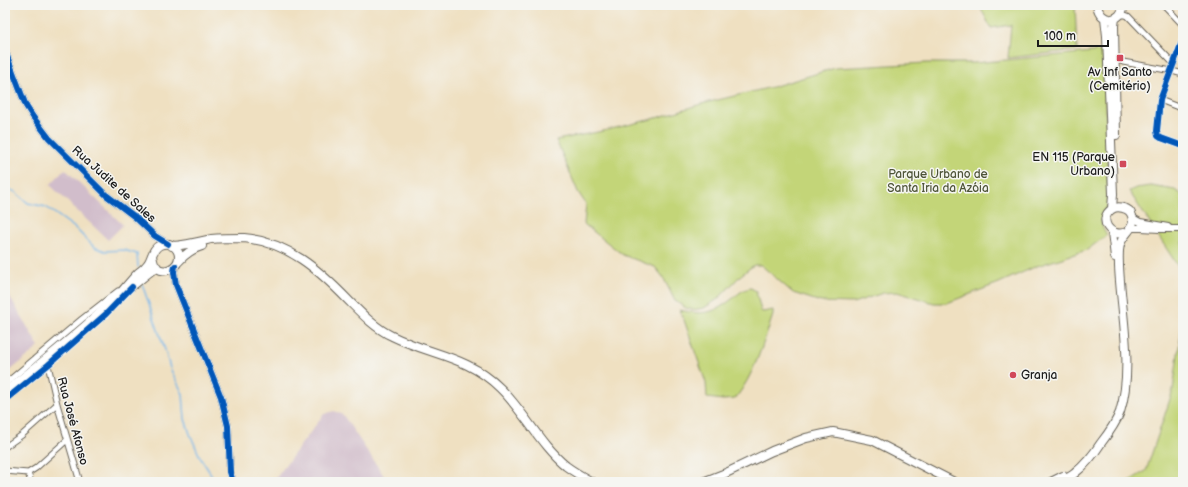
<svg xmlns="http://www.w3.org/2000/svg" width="1188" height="487" font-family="'Balsamiq Sans',sans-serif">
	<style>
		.industrial { fill: #d1bdcb }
		.green { fill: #c3d578; stroke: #70784a }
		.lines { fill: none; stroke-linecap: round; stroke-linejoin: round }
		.stream { stroke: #73b5e8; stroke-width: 1.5 }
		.minor-casing { stroke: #666156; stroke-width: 7 }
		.tertiary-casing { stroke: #666156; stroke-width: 8 }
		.primary-casing { stroke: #666156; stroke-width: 10 }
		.minor { stroke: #fff; stroke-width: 5 }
		.tertiary { stroke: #fff; stroke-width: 6 }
		.primary { stroke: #fff; stroke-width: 8 }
		.cycleway-casing { stroke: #f6f6f2; stroke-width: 8 }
		.cycleway { stroke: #0057b8; stroke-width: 6 }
		.poi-dot { fill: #d1495b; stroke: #f6f6f2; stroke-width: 1.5 }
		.labels { text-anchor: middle; stroke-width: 3; stroke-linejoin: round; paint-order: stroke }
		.poi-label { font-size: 12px; fill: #1c1c1c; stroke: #f6f6f2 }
		.park-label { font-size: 12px; fill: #4e5438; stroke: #f6f6f2 }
		.street-label { font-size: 12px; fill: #1c1c1c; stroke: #f6f6f2 }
	</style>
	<rect width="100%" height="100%" fill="#f6f6f2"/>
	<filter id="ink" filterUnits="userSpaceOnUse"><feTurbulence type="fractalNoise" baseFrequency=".025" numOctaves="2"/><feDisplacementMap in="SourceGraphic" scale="8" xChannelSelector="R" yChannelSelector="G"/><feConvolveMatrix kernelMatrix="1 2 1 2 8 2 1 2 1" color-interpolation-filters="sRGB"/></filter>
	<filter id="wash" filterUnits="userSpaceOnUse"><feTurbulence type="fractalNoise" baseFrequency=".012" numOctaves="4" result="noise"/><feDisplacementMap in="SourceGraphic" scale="16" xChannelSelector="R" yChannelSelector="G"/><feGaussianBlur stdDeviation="0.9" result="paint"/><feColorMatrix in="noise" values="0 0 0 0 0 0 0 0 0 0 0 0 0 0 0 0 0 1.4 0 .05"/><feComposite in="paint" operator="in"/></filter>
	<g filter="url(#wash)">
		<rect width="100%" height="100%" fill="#efe0c1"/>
		<!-- industrial -->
		<path class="industrial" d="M65 169 123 225 108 240 50 185Z
			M5 288 39 347 5 375Z
			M334 411 343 415 388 482H273L324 414Z"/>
		<!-- green -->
		<path class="green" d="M979 5H1075L1077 50 1008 58 1011 25 991 28Z
			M1103 51 1109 203C1100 219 1098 219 1107 235L1087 250 1037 266 999 283 947 303H934L897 292 883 293 853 303 821 302 793 293 761 265H754L741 275 718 299 704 308 693 310 686 308 675 301 663 277 655 267 623 255 584 224 586 204 578 192 556 140 603 131 656 118 701 104 772 87 835 68 926 63H974Z
			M1151 186 1175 190 1183 196V274L1129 191 1136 188Z
			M751 288 756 291 761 311 763 312 773 310V315C763 344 754 375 735 399L723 400 707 398 706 383 683 317 680 310C703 315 713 314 732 299 738 294 743 289 751 288Z
			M1183 318V482H1127L1146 471 1173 390Z"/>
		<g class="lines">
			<!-- stream -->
			<path class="stream" d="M5 190 14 191 28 203 46 207 75 228 94 247 105 251 124 250 137 254 138 267
				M142 284 165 350 170 368 183 394 185 419 190 434 200 457 216 482"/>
		</g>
	</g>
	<g filter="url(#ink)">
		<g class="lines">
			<defs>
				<path id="minor" d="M1164 5 1183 25
					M1120 15H1125L1128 16 1174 64
					M1183 39 1160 100 1157 131 1158 136 1161 138 1183 146
					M1123 62 1172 71 1183 74
					M1160 100 1183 109
					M48 365 57 404 80 482
					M5 376 8 381
					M5 384 82 319 118 291
					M5 400C47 365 90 330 128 291
					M5 447 22 435 57 404
					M5 471 28 473
					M31 482 28 473 36 468 67 440"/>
				<path id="tertiary" d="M5 51 26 106 33 117 49 138 106 195 135 217 155 236 168 244
					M1133 218 1140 222 1168 227
					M1131 228H1141L1160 229H1183
					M175 266 174 272 176 285 221 397 228 426 230 472 233 482"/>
				<path id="primary" d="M1097 5C1100 24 1121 24 1124 5
					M1105 18 1107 36 1113 194 1112 209
					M1115 18 1114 26 1116 135
					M1112 232 1115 257
					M172 246C186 245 198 242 211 239 222 238 233 238 244 238 288 242 319 270 348 300 361 313 375 328 392 336 430 355 468 356 500 388 524 411 540 445 566 466 574 472 583 477 592 482
					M178 262C185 254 192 249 202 246
					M124 291C136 285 145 274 157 267
					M5 392C43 361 83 330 118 296 125 288 131 280 138 273 142 270 146 267 149 262 152 257 153 248 160 245 169 241 179 247 179 257 178 268 164 275 156 267 153 264 153 260 152 256
					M703 482 726 473 772 451 806 438 833 432 872 440 954 482
					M1051 482 1063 476
					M1059 482C1064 479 1071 477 1075 473 1085 465 1094 454 1101 443 1108 434 1116 423 1120 412 1134 368 1121 312 1119 266 1119 260 1118 252 1120 245 1122 234 1137 228 1132 216 1131 212 1128 209 1123 208 1120 207 1115 207 1112 209 1097 219 1110 239 1127 232"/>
			</defs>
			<!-- minor casing -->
			<use href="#minor" class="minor-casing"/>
			<!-- tertiary casing -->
			<use href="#tertiary" class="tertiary-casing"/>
			<!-- primary casing -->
			<use href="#primary" class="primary-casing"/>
			<!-- minor -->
			<use href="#minor" class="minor"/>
			<!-- tertiary -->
			<use href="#tertiary" class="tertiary"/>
			<!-- primary -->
			<use href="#primary" class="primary"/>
			<defs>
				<path id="cycleway" d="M1183 39 1160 100 1157 131 1158 136 1161 138 1183 146
					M5 51 26 106 33 117 49 138 106 195 135 217 155 236 168 244
					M175 266 174 272 176 285 221 397 228 426 230 472 233 482
					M5 400 48 365 106 314 132 287"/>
			</defs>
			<!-- cycleway casing -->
			<use href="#cycleway" class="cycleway-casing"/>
			<!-- cycleway -->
			<use href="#cycleway" class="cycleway"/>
		</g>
	</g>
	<!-- markers -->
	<g class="poi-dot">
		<rect x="1116" y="54" width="8" height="8" rx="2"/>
		<rect x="1119" y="160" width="8" height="8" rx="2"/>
		<circle cx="1013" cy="375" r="4"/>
	</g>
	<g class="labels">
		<!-- poi labels -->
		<g class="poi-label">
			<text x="1120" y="76">Av Inf Santo<tspan x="1120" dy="14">(Cemitério)</tspan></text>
			<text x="1115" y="161" text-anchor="end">EN 115 (Parque<tspan x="1115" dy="14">Urbano)</tspan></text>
			<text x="1021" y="379" text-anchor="start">Granja</text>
		</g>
		<!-- park labels -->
		<g class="park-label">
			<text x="938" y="178">Parque Urbano de<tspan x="938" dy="14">Santa Iria da Azóia</tspan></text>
		</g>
		<!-- street labels -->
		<g class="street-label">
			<text transform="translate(114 184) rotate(42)" y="4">Rua Judite de Sales</text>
			<text transform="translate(73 421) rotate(75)" y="4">Rua José Afonso</text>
		</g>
	</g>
	<!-- margin -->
	<rect width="1188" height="487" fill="none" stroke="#f6f6f2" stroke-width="20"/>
	<!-- scale -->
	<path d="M1038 40v6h70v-6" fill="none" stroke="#1c1c1c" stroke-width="2"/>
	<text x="1044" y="40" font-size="12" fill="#1c1c1c" stroke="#f6f6f2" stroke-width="3" paint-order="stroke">100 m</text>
</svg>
